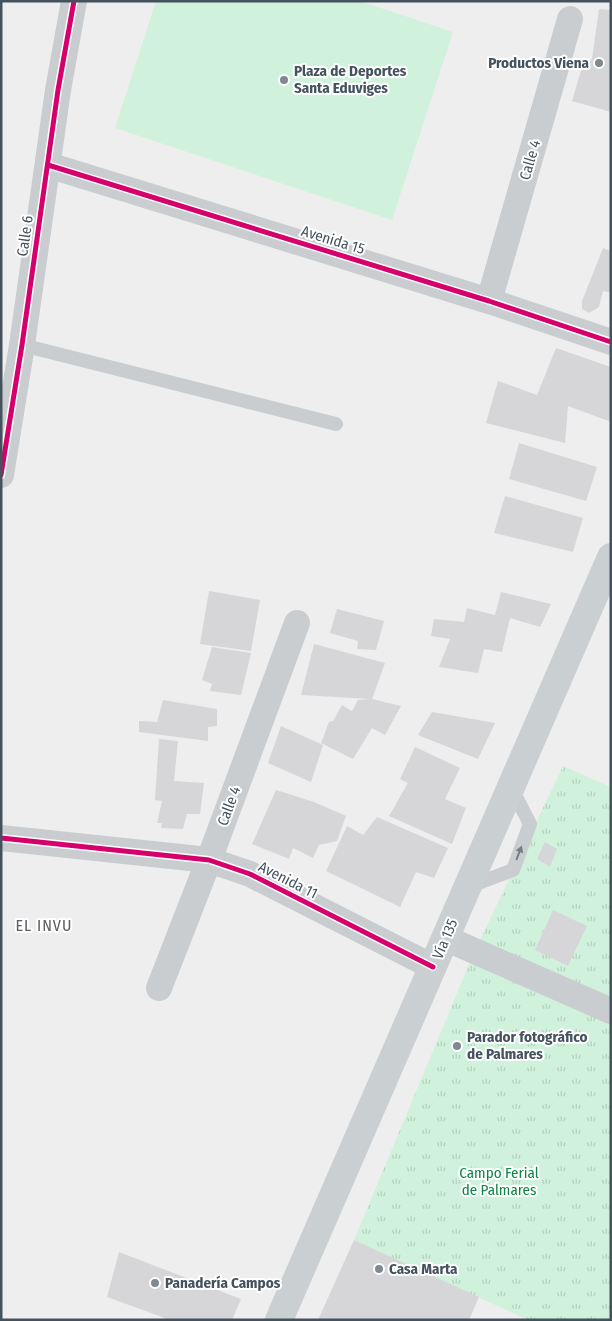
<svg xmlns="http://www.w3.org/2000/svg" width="612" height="1321" font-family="'Fira Sans Condensed',sans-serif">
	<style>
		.park { fill: url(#park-tufts) }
		.garden { fill: #d0f1db }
		.building { fill: #d6d6d9 }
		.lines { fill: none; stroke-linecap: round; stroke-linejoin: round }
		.lane { stroke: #cacdcf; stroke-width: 14 }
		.street { stroke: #cacdcf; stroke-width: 26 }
		.secondary { stroke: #cacfd2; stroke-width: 28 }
		.cycleway-casing { stroke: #fff; stroke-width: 8 }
		.cycleway { stroke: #d6006c; stroke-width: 5 }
		.oneway { fill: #737d85 }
		.poi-dot { fill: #808990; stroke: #fff; stroke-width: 2 }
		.labels { text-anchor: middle; stroke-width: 4; stroke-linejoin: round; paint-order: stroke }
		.poi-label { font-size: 15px; font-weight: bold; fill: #44525d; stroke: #fff; text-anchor: start }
		.street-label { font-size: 15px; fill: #44525d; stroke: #fff }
		.park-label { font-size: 15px; fill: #0e8546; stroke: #fff }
		.neighbourhood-label { font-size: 16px; letter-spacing: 1px; fill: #595e63; stroke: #fff }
	</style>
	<defs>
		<pattern id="park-tufts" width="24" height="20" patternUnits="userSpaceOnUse" patternTransform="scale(1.25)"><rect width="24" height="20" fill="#d0f1db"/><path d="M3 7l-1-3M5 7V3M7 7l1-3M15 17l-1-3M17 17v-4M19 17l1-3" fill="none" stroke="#b4d1be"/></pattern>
	</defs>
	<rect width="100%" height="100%" fill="#efeeee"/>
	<!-- park -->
	<path class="park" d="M563 766 611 787V1320H528L354 1240 473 955Z"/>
	<!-- garden -->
	<path class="garden" d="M156 1H360L453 32 392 220 115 128Z"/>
	<!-- building -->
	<path class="building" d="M599 9 611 10V112L572 101 582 67 592 59Z
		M603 248 611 251V293L603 291 599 307 589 313 582 309V301Z
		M556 348 611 367V422L568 406 565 443 486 423 498 381 537 395Z
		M519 443 597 467 586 501 509 479Z
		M505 496 583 518 573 552 494 533Z
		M209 591 260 600 251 651 200 644Z
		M501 592 551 604 540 627 510 618 502 652 484 649 478 673 439 667 450 639 431 636 434 619 464 622 467 608 495 615Z
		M337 609 384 621 376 650 357 649 358 641 330 633Z
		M314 644 385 663 372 699 401 706 385 735 372 728 353 759 321 743 329 722 333 721 342 705 352 711 358 700 370 699 301 695Z
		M212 647 251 653 241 695 210 691 212 684 202 680Z
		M163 700 217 709V726L208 727V741L139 732V721L157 722Z
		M432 712 495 723 478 759 418 735Z
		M281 726 323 745 311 782 268 763Z
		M159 739 178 741 174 781 204 783 200 814H187L183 829 161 828 162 823H157L162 801 155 800Z
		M415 747 460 768 445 799 466 808 452 844 389 816 408 783 400 779Z
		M276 790 314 802 346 816 337 841 319 845 313 858 293 848 289 859 252 844Z
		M377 817 448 848 434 878 416 872 400 907 326 871 347 826 363 835Z
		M545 842 557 849 550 867 537 859Z
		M553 910 587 926 568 966 535 950Z
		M354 1240 479 1297 469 1320H318Z
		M119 1252 241 1299 232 1320H170L107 1297Z"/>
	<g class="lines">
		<!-- lane -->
		<path class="lane" d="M22 345 336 424
			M468 887 513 870 530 824 511 787"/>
		<!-- street -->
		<path class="street" d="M48 165 489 301 611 342
			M489 301 570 19
			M1 475 22 345 58 90 74 1
			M1 838 209 860 250 874 433 967
			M445 938 611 1011
			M159 988 209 860 297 623"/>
		<!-- secondary -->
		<path class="secondary" d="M279 1320 611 557"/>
		<defs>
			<path id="cycleway" d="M48 165 489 301 611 342
				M1 475 22 345 58 90 74 1
				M1 838 209 860 250 874 433 967"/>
		</defs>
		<!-- cycleway casing -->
		<use href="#cycleway" class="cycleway-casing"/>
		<!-- cycleway -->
		<use href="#cycleway" class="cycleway"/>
	</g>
	<!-- one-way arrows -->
	<defs><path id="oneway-solid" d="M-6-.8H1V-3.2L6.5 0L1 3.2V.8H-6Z" transform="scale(1.25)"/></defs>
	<use class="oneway" href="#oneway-solid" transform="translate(519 853) rotate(-69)"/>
	<!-- markers -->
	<g class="poi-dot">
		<circle cx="599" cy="63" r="5"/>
		<circle cx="284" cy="80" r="5"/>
		<circle cx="457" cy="1046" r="5"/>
		<circle cx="379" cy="1269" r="5"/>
		<circle cx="155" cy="1283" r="5"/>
	</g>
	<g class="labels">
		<!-- poi labels -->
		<g class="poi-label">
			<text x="589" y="68" text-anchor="end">Productos Viena</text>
			<text x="294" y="76">Plaza de Deportes<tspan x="294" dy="17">Santa Eduviges</tspan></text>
			<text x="467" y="1042">Parador fotográfico<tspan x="467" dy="17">de Palmares</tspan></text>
			<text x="389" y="1274">Casa Marta</text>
			<text x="165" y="1288">Panadería Campos</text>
		</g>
		<!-- street labels -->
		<g class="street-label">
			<text transform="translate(530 160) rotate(-74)" y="5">Calle 4</text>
			<text transform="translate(25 236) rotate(-82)" y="5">Calle 6</text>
			<text transform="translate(333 240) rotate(17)" y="5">Avenida 15</text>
			<text transform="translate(229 806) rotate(-70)" y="5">Calle 4</text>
			<text transform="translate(288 880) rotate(27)" y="5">Avenida 11</text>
			<text transform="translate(445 939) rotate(-67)" y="5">Vía 135</text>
		</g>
		<!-- park labels -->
		<g class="park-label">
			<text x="499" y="1178">Campo Ferial<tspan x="499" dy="17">de Palmares</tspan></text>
		</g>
		<!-- neighbourhood labels -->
		<g class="neighbourhood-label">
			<text x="44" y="931">EL INVU</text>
		</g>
	</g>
	<!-- border -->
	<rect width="612" height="1321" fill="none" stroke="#44525d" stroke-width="5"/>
</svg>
